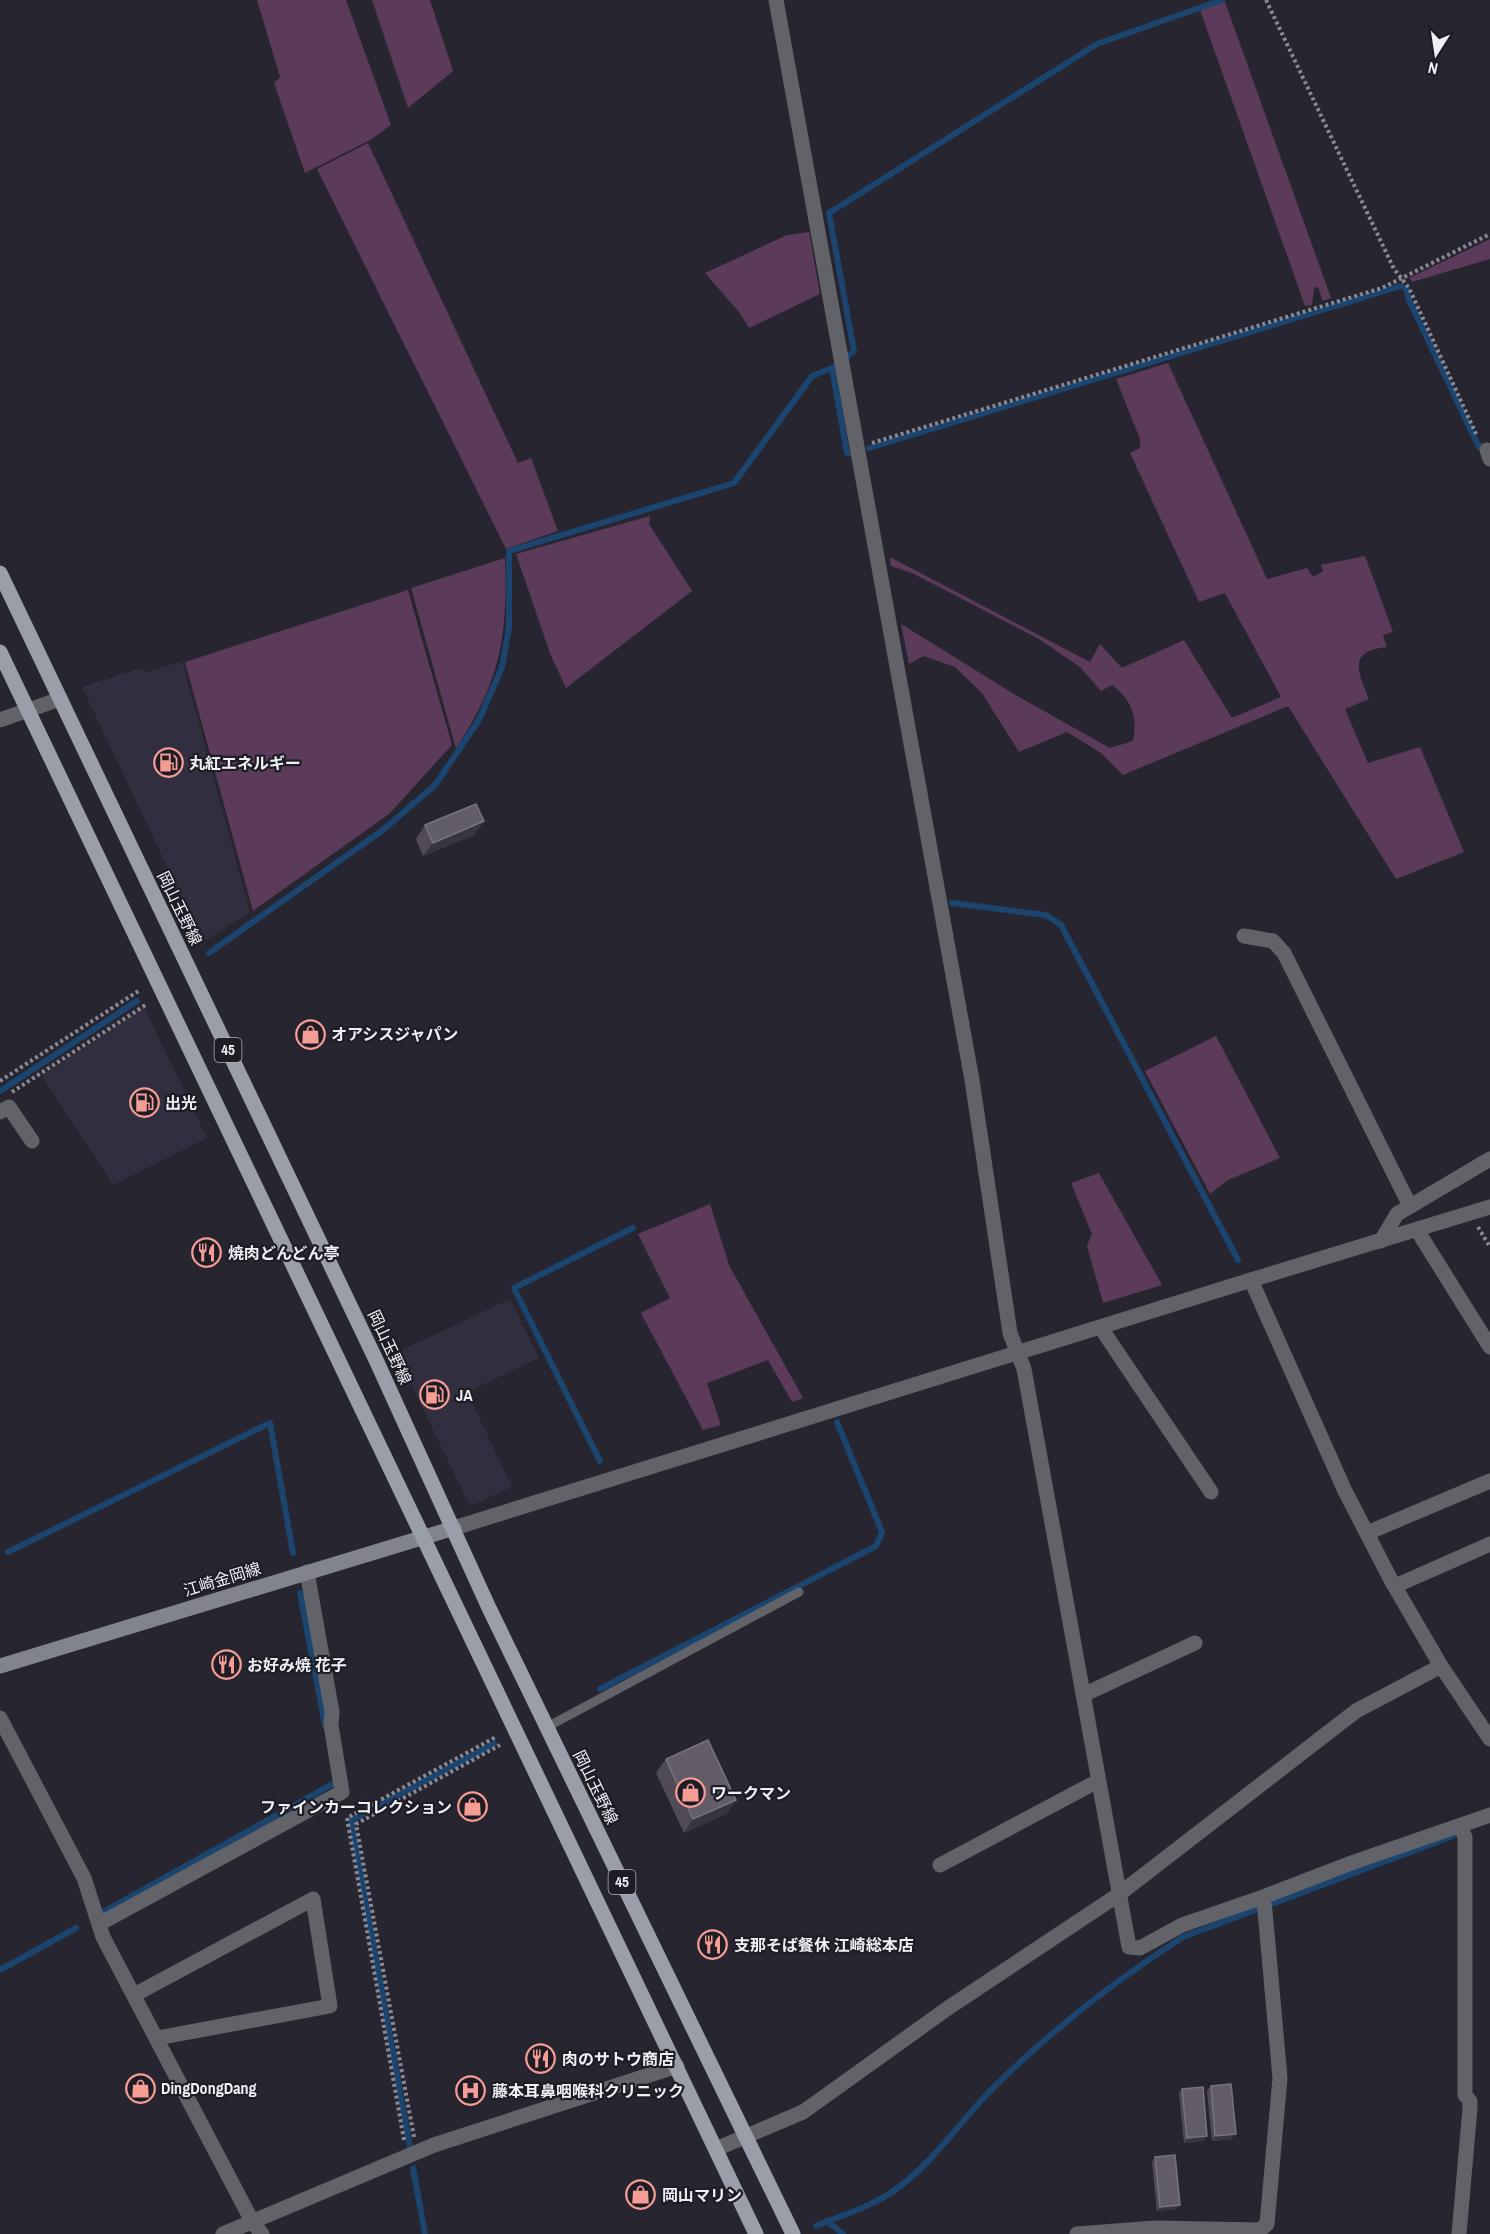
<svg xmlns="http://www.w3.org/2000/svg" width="1490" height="2234" font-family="'Archivo Narrow','Noto Sans JP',sans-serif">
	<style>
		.built { fill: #312f3f }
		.green { fill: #5b3a5a }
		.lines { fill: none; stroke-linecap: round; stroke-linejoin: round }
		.stream { stroke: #1b456f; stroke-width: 6 }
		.path { stroke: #8a8992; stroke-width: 4; stroke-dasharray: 3 3; stroke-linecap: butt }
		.service { stroke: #616368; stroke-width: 9 }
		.minor { stroke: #616368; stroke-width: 15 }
		.tertiary { stroke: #616368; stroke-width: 15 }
		.secondary { stroke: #81848c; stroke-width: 15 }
		.primary { stroke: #9a9ea8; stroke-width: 15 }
		.wall { fill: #514b55 }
		.shaded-wall { fill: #39353f }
		.building { fill: #625d66; stroke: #78747d; stroke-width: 1.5 }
		.labels { text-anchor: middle; stroke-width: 4.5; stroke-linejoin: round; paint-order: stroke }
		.shield { fill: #1e1d26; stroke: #b0b0b8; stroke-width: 1.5 }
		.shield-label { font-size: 15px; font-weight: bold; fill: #efeff6 }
		.poi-label { font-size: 16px; font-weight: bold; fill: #efeff6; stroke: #1e1d26; text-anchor: start }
		.street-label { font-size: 16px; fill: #efeff6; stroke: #1e1d26 }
	</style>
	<rect width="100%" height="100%" fill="#272630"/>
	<!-- built -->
	<path class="built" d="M182 661 250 912 203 942 82 687 138 669 147 672Z
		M144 1007 207 1138 113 1185 42 1076Z
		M510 1299 539 1358 467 1392 512 1487 470 1506 396 1353Z"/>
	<!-- green -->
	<path class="green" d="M257 0H346L391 125 372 139 305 173 274 83 280 77Z
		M372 0H430L453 71 408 108Z
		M1225 2 1331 298 1323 301 1318 287 1314 288 1312 305 1305 306 1200 10Z
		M368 143 518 463 531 458 558 531 506 549 317 169Z
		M809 232 820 294 749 328 739 312 705 273 787 235Z
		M1490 239V259L1412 282 1409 278Z
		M1168 363 1267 579 1307 568 1313 577 1323 571 1321 565 1365 556 1393 632 1383 635 1387 647C1347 651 1358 672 1369 699L1345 709 1368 763 1420 747 1464 852 1396 879 1288 706 1123 775 1101 753 1067 732 1019 752 982 693 955 667 924 656 909 664 901 624 1019 697 1110 748 1133 741C1138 717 1132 700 1112 685L1101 691 1080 667 1039 639 912 573 891 566 890 557 1090 662 1100 644 1122 668 1184 640 1232 718 1281 697 1225 593 1199 602 1130 453 1140 448V439L1116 379Z
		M650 516 649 524 692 591 566 688 551 656 516 554Z
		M505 558C508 638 500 681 456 749L411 588Z
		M408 590 452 745 389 814 253 911 185 662Z
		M1216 1036 1280 1158 1228 1180 1210 1194 1145 1071Z
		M1099 1173 1162 1285 1103 1303 1087 1246 1092 1234 1071 1183Z
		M710 1204 729 1265 803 1398 792 1402 768 1360 707 1383 721 1425 703 1430 641 1313 670 1298 638 1234Z"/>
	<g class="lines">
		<!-- stream -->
		<path class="stream" d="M832 368 847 453H849
			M869 448 1401 286 1406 289 1409 300 1479 447 1481 446
			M952 903 1046 915 1061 925 1238 1260
			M209 953 383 830 435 785 479 720 502 667 509 627V551L734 483 812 376 832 368 854 351 829 213 1097 44 1222 0
			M0 1091 137 1001
			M600 1461 514 1288 633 1228
			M8 1552 270 1423 293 1553
			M300 1593 325 1725
			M600 1689 876 1546 882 1532 837 1422
			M103 1912 336 1782V1779
			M0 1970 76 1928
			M410 2148 351 1820 494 1744
			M413 2168 425 2234
			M827 2221 843 2234
			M816 2226C842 2215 873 2206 895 2190 932 2164 959 2123 990 2091 1048 2033 1114 1981 1183 1937L1453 1836"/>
		<!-- path -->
		<path class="path" d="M1266 0 1394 269 1409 288 1477 436
			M872 443 1382 288 1490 234
			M0 1081 140 990
			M12 1092 147 1004
			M1478 1227 1490 1247
			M414 2137 356 1824 500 1745
			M404 2140 347 1818 496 1737"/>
		<!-- service -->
		<path class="service" d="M547 1727 799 1592"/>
		<!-- minor -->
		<path class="minor" d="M776 0 972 1080 1010 1333 1024 1369 1129 1947 1140 1948 1182 1925 1263 1897 1265 1911 1280 2078 1267 2224 1260 2230 1155 2228 1077 2234
			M1487 450 1490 459
			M0 720 60 699
			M1244 936 1273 941 1284 953 1410 1206
			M0 1112 9 1107 32 1141
			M1417 1230 1490 1347
			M1381 1241 1397 1214 1490 1159
			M1101 1328 1211 1492
			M1367 1533 1490 1481
			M1395 1586 1490 1544
			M1441 1666 1490 1739
			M1083 1695 1195 1643
			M0 1718 84 1878 103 1937 253 2223 262 2234
			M940 1865 1098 1781
			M1263 1897 1354 1862 1490 1815
			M99 1924 342 1792 331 1725 332 1712 307 1572
			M134 1995 313 1899 330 2006 157 2038
			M716 2149 803 2112 948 2008 1118 1895 1356 1711 1441 1666 1391 1580 1345 1491 1251 1280 1490 1207
			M223 2234 434 2145 677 2066
			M1459 2234 1470 2108V2101L1465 2095V1837L1460 1826"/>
		<!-- tertiary -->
		<path class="tertiary" d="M454 1528 1251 1280"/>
		<!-- secondary -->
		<path class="secondary" d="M0 1666 454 1528"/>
		<!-- primary -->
		<path class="primary" d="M0 573 376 1360 489 1608 793 2234
			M0 652 756 2234"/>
	</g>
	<!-- wall -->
	<path class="wall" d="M484 821 474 835 423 856 416 839 425 825Z
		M666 1759 736 1800 726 1814 684 1833 656 1773Z
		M1211 2086 1232 2139 1212 2141 1207 2091Z
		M1182 2089 1204 2141 1184 2143 1179 2093Z
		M1155 2157 1177 2209 1157 2211 1152 2162Z"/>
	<!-- shaded-wall -->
	<path class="shaded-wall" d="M484 821 474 835 423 856 433 843Z
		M736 1800 726 1814 684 1833 693 1819Z
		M1236 2134 1232 2139 1212 2141 1215 2136Z
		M1207 2136 1204 2141 1184 2143 1187 2138Z
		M1180 2205 1177 2209 1157 2211 1160 2207Z"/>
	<!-- building -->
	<path class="building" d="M476 804 484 821 433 843 425 825Z
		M708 1740 736 1800 693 1819 666 1759Z
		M1231 2084 1236 2134 1215 2136 1211 2086Z
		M1203 2087 1207 2136 1187 2138 1182 2089Z
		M1175 2155 1180 2205 1160 2207 1155 2157Z"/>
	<!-- icons -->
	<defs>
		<symbol id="fuel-ring" viewBox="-11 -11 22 22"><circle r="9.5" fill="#1e1d26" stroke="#f59c94" stroke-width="1.5"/><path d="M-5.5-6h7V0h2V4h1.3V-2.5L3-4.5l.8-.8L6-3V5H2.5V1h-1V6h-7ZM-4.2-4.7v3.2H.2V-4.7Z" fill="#f59c94"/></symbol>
		<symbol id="shop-ring" viewBox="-11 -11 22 22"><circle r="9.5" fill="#1e1d26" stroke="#f59c94" stroke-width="1.5"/><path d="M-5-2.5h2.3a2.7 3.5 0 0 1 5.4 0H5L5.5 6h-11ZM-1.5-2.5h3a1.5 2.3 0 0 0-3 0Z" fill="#f59c94"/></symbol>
		<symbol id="restaurant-ring" viewBox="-11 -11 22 22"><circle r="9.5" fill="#1e1d26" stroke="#f59c94" stroke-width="1.5"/><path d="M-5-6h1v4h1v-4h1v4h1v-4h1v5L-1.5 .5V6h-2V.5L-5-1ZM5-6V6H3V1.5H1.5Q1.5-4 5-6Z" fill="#f59c94"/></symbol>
		<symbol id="hospital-ring" viewBox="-11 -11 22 22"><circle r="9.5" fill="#1e1d26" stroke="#f59c94" stroke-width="1.5"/><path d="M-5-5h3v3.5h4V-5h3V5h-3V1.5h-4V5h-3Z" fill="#f59c94"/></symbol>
	</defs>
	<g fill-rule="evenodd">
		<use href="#fuel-ring" x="152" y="746" width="33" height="33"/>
		<use href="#shop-ring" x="294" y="1018" width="33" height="33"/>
		<use href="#fuel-ring" x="128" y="1086" width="33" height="33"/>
		<use href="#restaurant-ring" x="190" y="1236" width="33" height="33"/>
		<use href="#fuel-ring" x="418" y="1378" width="33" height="33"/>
		<use href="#restaurant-ring" x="210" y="1648" width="33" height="33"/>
		<use href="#shop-ring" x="674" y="1776" width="33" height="33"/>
		<use href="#shop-ring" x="456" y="1790" width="33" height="33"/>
		<use href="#restaurant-ring" x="696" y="1928" width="33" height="33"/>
		<use href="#restaurant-ring" x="524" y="2042" width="33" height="33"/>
		<use href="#shop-ring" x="124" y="2072" width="33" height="33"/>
		<use href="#hospital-ring" x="454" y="2074" width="33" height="33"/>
		<use href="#shop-ring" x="624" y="2178" width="33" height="33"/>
	</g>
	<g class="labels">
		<!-- shield labels -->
		<g class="shield">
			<rect x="214.5" y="1038" width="27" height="24" rx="4.5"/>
			<rect x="608.5" y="1870" width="27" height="24" rx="4.5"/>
		</g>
		<g class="shield-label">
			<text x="228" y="1055">45</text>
			<text x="622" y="1887">45</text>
		</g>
		<!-- poi labels -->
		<g class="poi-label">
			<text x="189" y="769">丸紅エネルギー</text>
			<text x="331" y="1040">オアシスジャパン</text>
			<text x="165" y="1109">出光</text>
			<text x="228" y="1259">焼肉どんどん亭</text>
			<text x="456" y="1401">JA</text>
			<text x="247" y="1671">お好み焼 花子</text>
			<text x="711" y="1799">ワークマン</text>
			<text x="452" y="1813" text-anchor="end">ファインカーコレクション</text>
			<text x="734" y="1951">支那そば餐休 江崎総本店</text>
			<text x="562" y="2065">肉のサトウ商店</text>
			<text x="161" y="2094">DingDongDang</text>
			<text x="492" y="2097">藤本耳鼻咽喉科クリニック</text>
			<text x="662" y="2201">岡山マリン</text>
		</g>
		<!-- street labels -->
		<g class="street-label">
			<text transform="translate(180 908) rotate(64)" y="6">岡山玉野線</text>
			<text transform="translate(390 1347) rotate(65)" y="6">岡山玉野線</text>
			<text transform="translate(222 1579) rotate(-17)" y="6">江崎金岡線</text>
			<text transform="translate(596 1787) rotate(64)" y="6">岡山玉野線</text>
		</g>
	</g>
	<!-- north arrow -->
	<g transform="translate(1436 54) rotate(192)" stroke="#1e1d26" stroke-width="4.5" paint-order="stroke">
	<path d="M0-4.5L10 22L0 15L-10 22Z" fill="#efeff6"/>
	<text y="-9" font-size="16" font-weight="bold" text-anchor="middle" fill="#efeff6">N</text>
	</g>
</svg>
